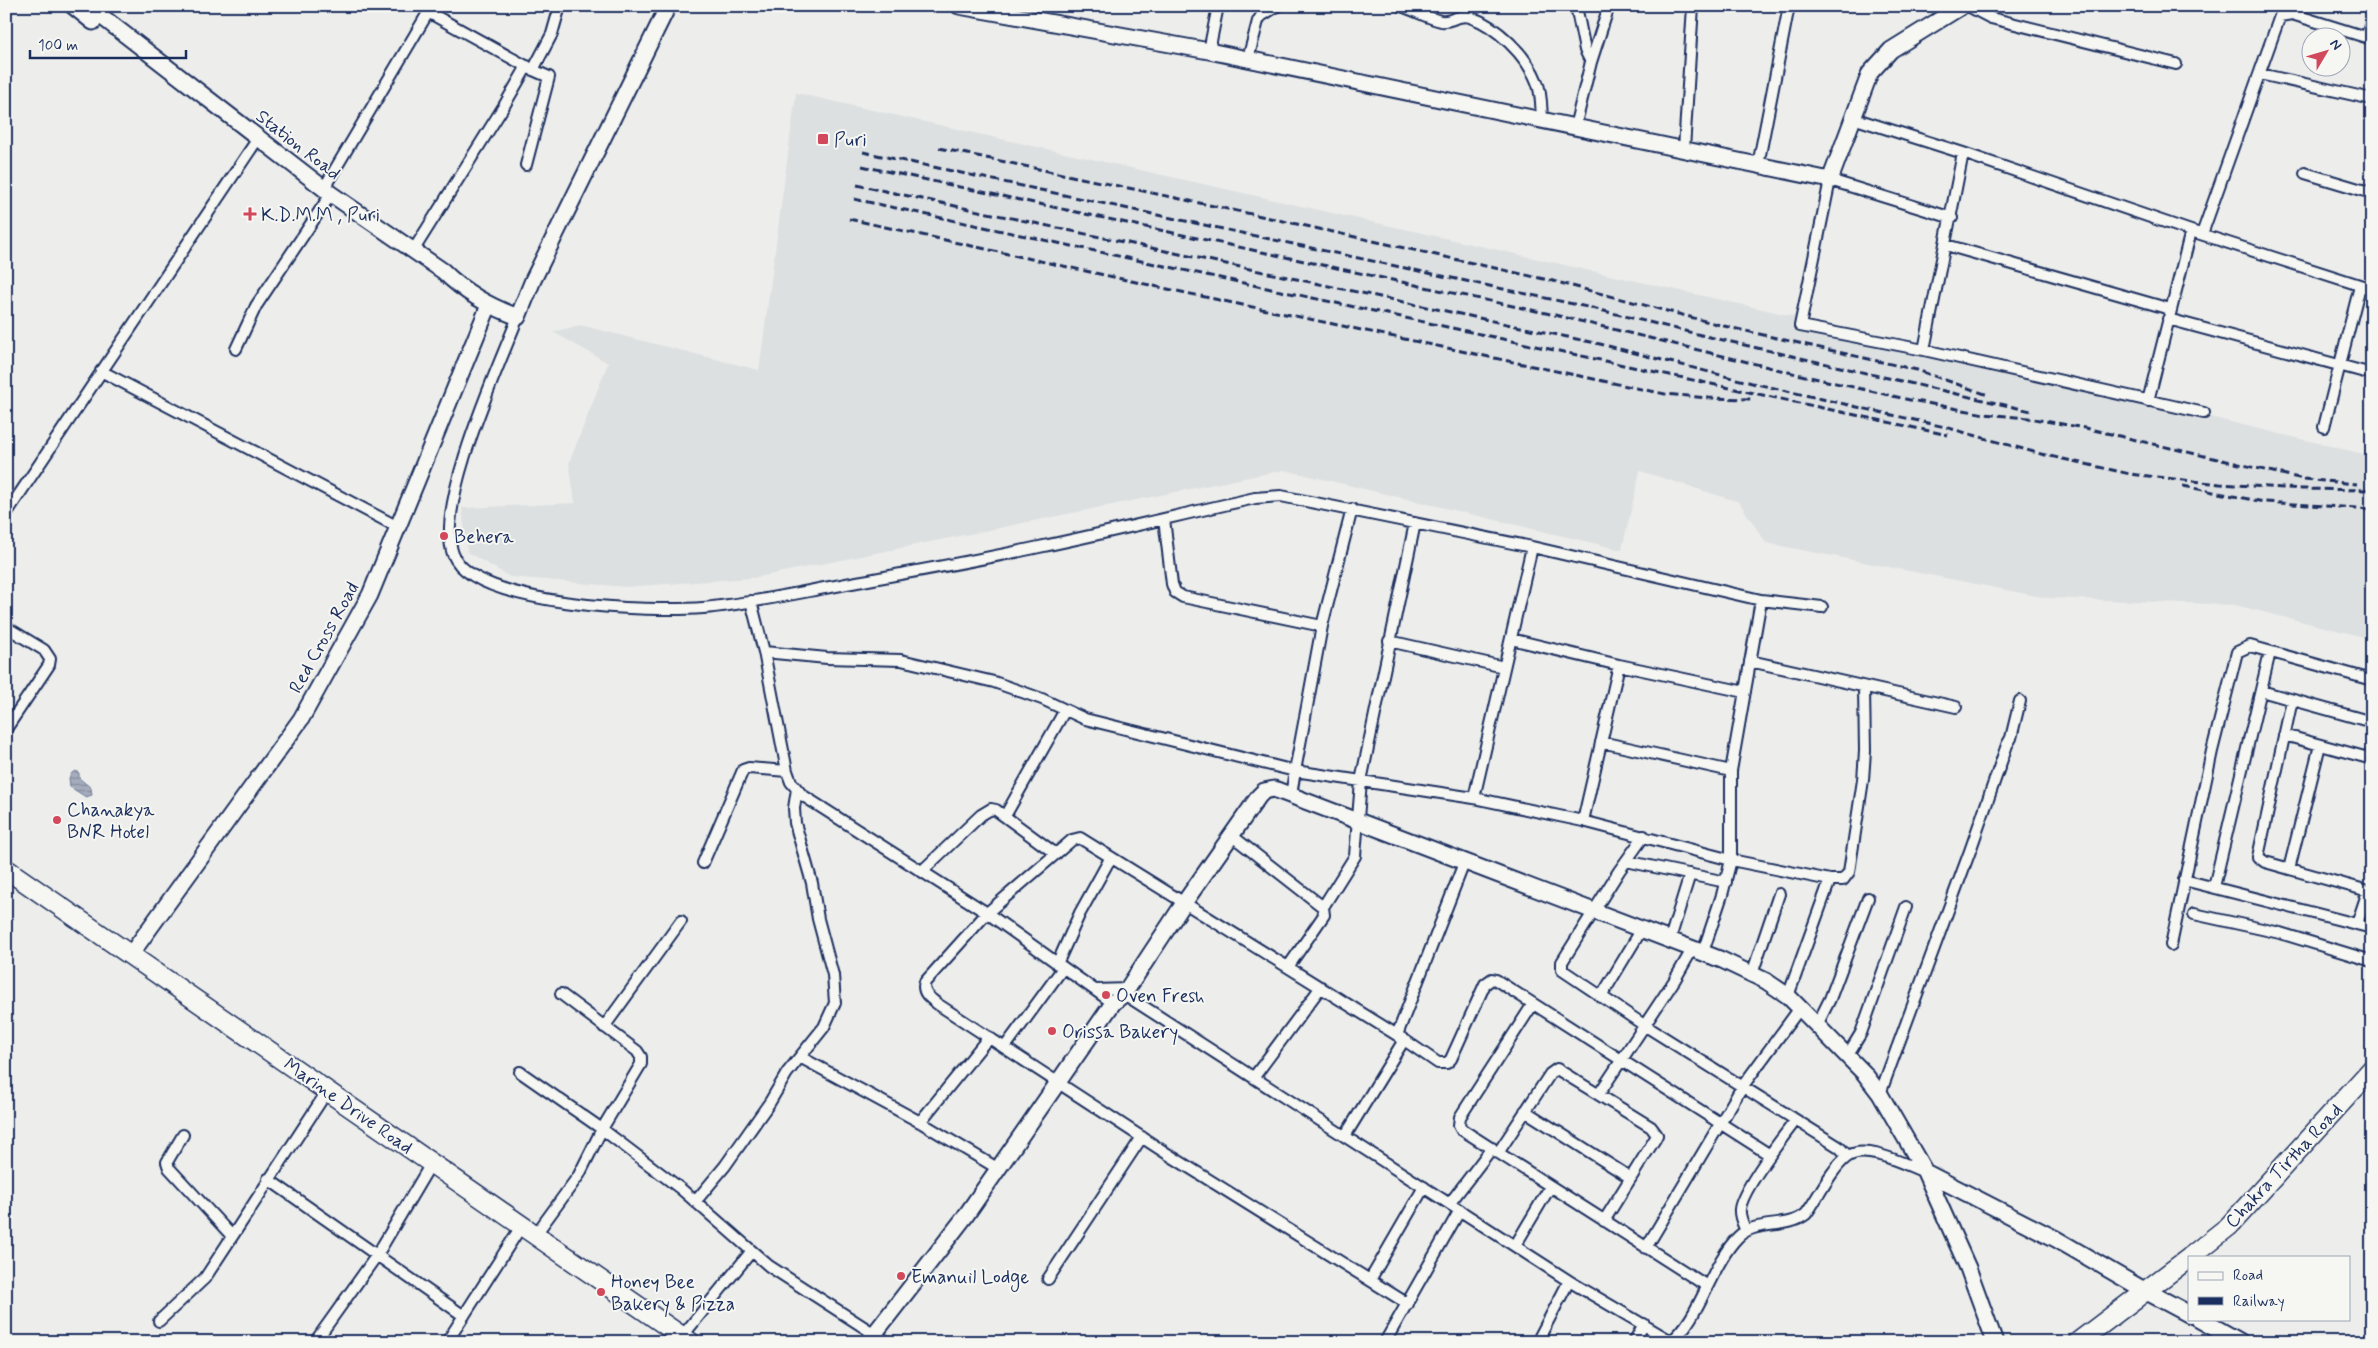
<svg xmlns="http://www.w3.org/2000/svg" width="2378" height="1348" font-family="Mynerve,sans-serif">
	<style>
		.built { fill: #dde0e1 }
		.water { fill: url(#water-rules); stroke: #6e7a96 }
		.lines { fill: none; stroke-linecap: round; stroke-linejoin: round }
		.street-casing { stroke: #1b2f5e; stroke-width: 14 }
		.secondary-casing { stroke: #1b2f5e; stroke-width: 19 }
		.primary-casing { stroke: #1b2f5e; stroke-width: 20 }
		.highway-casing { stroke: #1b2f5e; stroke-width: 22 }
		.street { stroke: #f6f6f2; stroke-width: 10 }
		.secondary { stroke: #f6f6f2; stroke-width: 15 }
		.primary { stroke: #f6f6f2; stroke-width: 16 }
		.highway { stroke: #f6f6f2; stroke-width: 19 }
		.rail { stroke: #1b2f5e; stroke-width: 3; stroke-dasharray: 8 4; stroke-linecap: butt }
		.poi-dot { fill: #d1495b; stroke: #f6f6f2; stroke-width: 2 }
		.labels { text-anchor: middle; stroke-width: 4; stroke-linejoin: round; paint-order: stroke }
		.poi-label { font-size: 19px; fill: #1b2f5e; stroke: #f6f6f2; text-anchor: start }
		.street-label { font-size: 19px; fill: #1b2f5e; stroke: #f6f6f2 }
	</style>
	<defs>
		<pattern id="water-rules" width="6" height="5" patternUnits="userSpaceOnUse" patternTransform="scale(1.25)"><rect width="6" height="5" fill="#a5acbc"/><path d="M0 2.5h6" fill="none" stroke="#868c9c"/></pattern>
	</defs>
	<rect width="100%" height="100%" fill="#edeeec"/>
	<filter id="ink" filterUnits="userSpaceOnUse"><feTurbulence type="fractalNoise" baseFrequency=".02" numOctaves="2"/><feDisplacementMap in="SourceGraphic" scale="10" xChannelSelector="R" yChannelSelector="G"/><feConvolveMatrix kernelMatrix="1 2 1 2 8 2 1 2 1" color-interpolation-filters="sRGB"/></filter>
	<g filter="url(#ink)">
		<!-- built -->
		<path class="built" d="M796 93 1771 311 2372 456V639L2235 605 2047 598 1766 543 1739 502 1640 471 1622 550 1284 470 753 578 625 587 510 577 467 552 462 508 575 503 569 463 608 363 553 332 580 325 759 370Z"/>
		<!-- water -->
		<path class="water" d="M75 771 79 773V778L91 788 92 795 86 797 70 787 69 778 72 773Z"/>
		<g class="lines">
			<defs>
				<path id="street" d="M1401 6C1414 10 1428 18 1441 21 1451 23 1459 13 1470 17 1497 26 1527 56 1537 82 1542 94 1541 107 1542 120
					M1576 6 1585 50 1591 62
					M1968 6 1991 18 2176 64
					M428 12 533 70 552 34 560 6
					M2366 37 2372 21
					M1209 51 1218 6
					M1248 59 1258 21 1261 16 1277 6
					M2260 74 2372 99
					M1853 118 1963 153 2191 231 2372 289
					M1575 127 1591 62 1609 6
					M1684 149 1693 6
					M526 165 549 77 533 70
					M1758 165 1789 6
					M2305 173 2372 193
					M324 188 432 6
					M1952 218 1830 180 1800 326 1924 350 2204 413
					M2202 234 2280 16 2292 14 2372 39
					M1946 245 2170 309
					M413 251 504 106 527 66
					M518 317C498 368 435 505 453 554 473 607 653 612 703 608 757 603 810 590 863 581 922 570 980 560 1039 547 1111 532 1183 514 1255 498L1281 496 1532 547 1761 600 1822 607
					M2168 319 2372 374
					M236 349 256 306 331 194
					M1924 350 1963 153
					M101 371 398 527
					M2148 401 2191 231
					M2324 427 2360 286
					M1352 509 1322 626 1295 771 1474 798 1583 821 1731 860 1830 880H1843L1849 872 1863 780 1865 751 1864 688
					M6 514 259 137
					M1164 519 1172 584 1175 592 1183 597 1322 626
					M751 601 764 652 787 771 791 782 802 795 987 913 1113 1003
					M6 627 44 650 50 659 49 665 6 729
					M1511 639 1619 665 1745 692
					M1389 641 1504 667
					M764 652 827 658 901 660 994 682 1042 699 1085 719 1295 771 1291 795
					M1750 661 1956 707
					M2261 691 2372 722
					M2292 700 2258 857 2265 862 2372 892
					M2284 735 2372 759
					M1601 742 1731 771
					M1474 798 1532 547
					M1005 816 1065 710
					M1583 821 1619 665
					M1231 835 1323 907 1324 915 1288 967
					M1644 836 1619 871 1562 962V970L1644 1025 1839 1147 1848 1156
					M1626 861 1726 882
					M703 863 743 770 749 768 787 771
					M2289 869 2320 745
					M922 871 981 815 991 809 996 810 1056 854
					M2184 880 2372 928
					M2214 887 2270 652
					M1323 907 1355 856 1361 781 1415 523
					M2194 914 2280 933 2372 961
					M2357 924 2368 891
					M1670 939 1690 874
					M2171 945 2212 751 2237 652 2250 646 2372 680
					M1703 952 1722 895 1731 860V771L1761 600
					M1057 964 1080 913 1111 857
					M1752 974 1779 894
					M1095 990 1128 989
					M1124 994 1569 1281 1671 1341C1699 1321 1711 1264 1738 1237 1756 1219 1786 1230 1806 1214 1818 1198 1831 1169 1847 1157 1865 1143 1906 1165 1925 1172
					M1788 996 1830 880
					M1601 997 1642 929
					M1533 1004 1460 1117 1459 1125 1461 1129 1707 1286
					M1817 1025 1830 999 1868 898
					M604 1027 681 921
					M1397 1035 1464 863
					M1005 1047 1063 968
					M1847 1056 1861 1033 1906 907
					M800 1057 920 1122 997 1168
					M520 1072 602 1129 681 1189 769 1266 887 1342
					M1254 1077 1321 987
					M1599 1094 1674 981 1693 948
					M1880 1094 1970 851 2007 745 2011 738 2020 701
					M1525 1111 1631 1178
					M920 1122 989 1037
					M183 1135 167 1162 169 1168 231 1235
					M1345 1136 1404 1040
					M1498 1153 1550 1074 1557 1069 1651 1127 1657 1135 1655 1139 1604 1221
					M268 1179 464 1316
					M695 1202 725 1166 770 1102 787 1073 824 1027 835 1003 833 975 818 919 812 883 795 823 794 808 797 789
					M1450 1203 1492 1148
					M1746 1231C1743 1224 1739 1217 1740 1209 1742 1190 1782 1138 1795 1121
					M536 1234 579 1175 602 1129 641 1064V1057L637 1051 561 994
					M1515 1246 1550 1187
					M1646 1248 1742 1087 1800 1008
					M1048 1279 1142 1137
					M1370 1280 1424 1187
					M1408 1304 1166 1153 939 1005C931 999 921 993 925 982L987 913 1072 840 1080 838 1397 1035 1438 1063H1447L1451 1059 1485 984 1492 979 1496 980 1770 1155
					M159 1321 205 1278 328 1090
					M680 1339 751 1252
					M315 1342 377 1255 432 1162
					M447 1342 522 1225
					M1385 1342 1460 1210
					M1537 1342 1569 1281
					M1634 1342 1644 1324"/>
				<path id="secondary" d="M73 6 93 22
					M88 6 331 194 443 271C465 293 489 306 518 317L533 280 668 6
					M959 6 1209 51 1830 180 1870 73 1891 50 1962 6
					M131 954 301 719 370 595 489 305
					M1925 1172 2056 1239 2144 1290
					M868 1342 964 1218 1113 1003 1124 994 1184 903 1259 796 1264 791 1274 789 1722 960 1766 981 1788 996 1864 1073 1880 1094 1925 1172 1968 1268 1995 1342"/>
				<path id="primary" d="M2144 1290 2189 1314
					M2199 1319 2240 1342"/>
				<path id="highway" d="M6 869 690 1342
					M2190 1257 2229 1226 2372 1069
					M2078 1342 2189 1258"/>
			</defs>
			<!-- street casing -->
			<use href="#street" class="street-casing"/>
			<!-- secondary casing -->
			<use href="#secondary" class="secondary-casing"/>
			<!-- primary casing -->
			<use href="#primary" class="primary-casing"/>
			<!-- highway casing -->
			<use href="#highway" class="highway-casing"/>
			<!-- street -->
			<use href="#street" class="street"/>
			<!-- secondary -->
			<use href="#secondary" class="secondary"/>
			<!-- primary -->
			<use href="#primary" class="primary"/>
			<!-- highway -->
			<use href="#highway" class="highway"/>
			<!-- rail -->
			<path class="rail" d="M939 148 1261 216 1553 281 1724 326 1917 370 1988 395
				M863 152 1592 308 1701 335 2031 411
				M862 166 1555 315 1805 376 1910 400 1985 414 2028 418 2085 428 2303 479 2357 484
				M857 185 1600 344 1752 383 1945 427 2041 454 2130 474 2220 484 2302 489 2372 490
				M854 199 1948 435
				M849 219 1186 293 1665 394 1709 398 1751 399
				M2183 486 2264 502 2372 509"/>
		</g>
	</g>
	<!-- markers -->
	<g class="poi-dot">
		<rect x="817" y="133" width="12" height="12" rx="2.5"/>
		<path d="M247.5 206.5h5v5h5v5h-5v5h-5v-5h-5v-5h5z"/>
		<circle cx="444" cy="536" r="5"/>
		<circle cx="57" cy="820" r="5"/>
		<circle cx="1106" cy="995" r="5"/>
		<circle cx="1052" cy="1031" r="5"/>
		<circle cx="901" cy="1276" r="5"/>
		<circle cx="601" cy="1292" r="5"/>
	</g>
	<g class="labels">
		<!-- poi labels -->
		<g class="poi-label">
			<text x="834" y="146">Puri</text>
			<text x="261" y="221">K.D.M.M , Puri</text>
			<text x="454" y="543">Behera</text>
			<text x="67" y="816">Chanakya<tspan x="67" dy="22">BNR Hotel</tspan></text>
			<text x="1116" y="1002">Oven Fresh</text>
			<text x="1062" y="1038">Orissa Bakery</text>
			<text x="911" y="1283">Emanuil Lodge</text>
			<text x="611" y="1288">Honey Bee<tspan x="611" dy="22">Bakery &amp; Pizza</tspan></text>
		</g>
		<!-- street labels -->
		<g class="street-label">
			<text transform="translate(299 144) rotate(38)" y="7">Station Road</text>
			<text transform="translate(323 637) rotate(-61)" y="7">Red Cross Road</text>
			<text transform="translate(349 1105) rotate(35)" y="7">Marine Drive Road</text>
			<text transform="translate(2283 1165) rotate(-47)" y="7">Chakra Tirtha Road</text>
		</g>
	</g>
	<!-- margin -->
	<rect width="2378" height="1348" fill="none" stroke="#f6f6f2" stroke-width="25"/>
	<rect x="12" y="12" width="2353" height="1323" fill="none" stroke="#1b2f5e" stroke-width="2" filter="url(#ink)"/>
	<!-- legend -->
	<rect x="2188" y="1256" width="162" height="65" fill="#f6f6f2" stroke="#9ea6b7"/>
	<rect x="2198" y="1272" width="25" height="8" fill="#f6f6f2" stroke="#9ea6b7"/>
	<text x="2233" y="1280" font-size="15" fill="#1b2f5e">Road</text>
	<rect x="2198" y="1297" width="25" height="8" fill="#1b2f5e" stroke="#9ea6b7"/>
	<text x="2233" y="1306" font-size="15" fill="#1b2f5e">Railway</text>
	<!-- north arrow -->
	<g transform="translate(2326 52) rotate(52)"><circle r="24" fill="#f6f6f2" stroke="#9ea6b7"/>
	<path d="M0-4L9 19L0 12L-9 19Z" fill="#d1495b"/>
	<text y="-8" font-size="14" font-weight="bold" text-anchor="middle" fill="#1b2f5e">N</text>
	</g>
	<!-- scale -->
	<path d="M30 50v8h156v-8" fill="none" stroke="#1b2f5e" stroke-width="2.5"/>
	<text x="38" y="50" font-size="15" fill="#1b2f5e" stroke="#f6f6f2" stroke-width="4" paint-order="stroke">100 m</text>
</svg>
